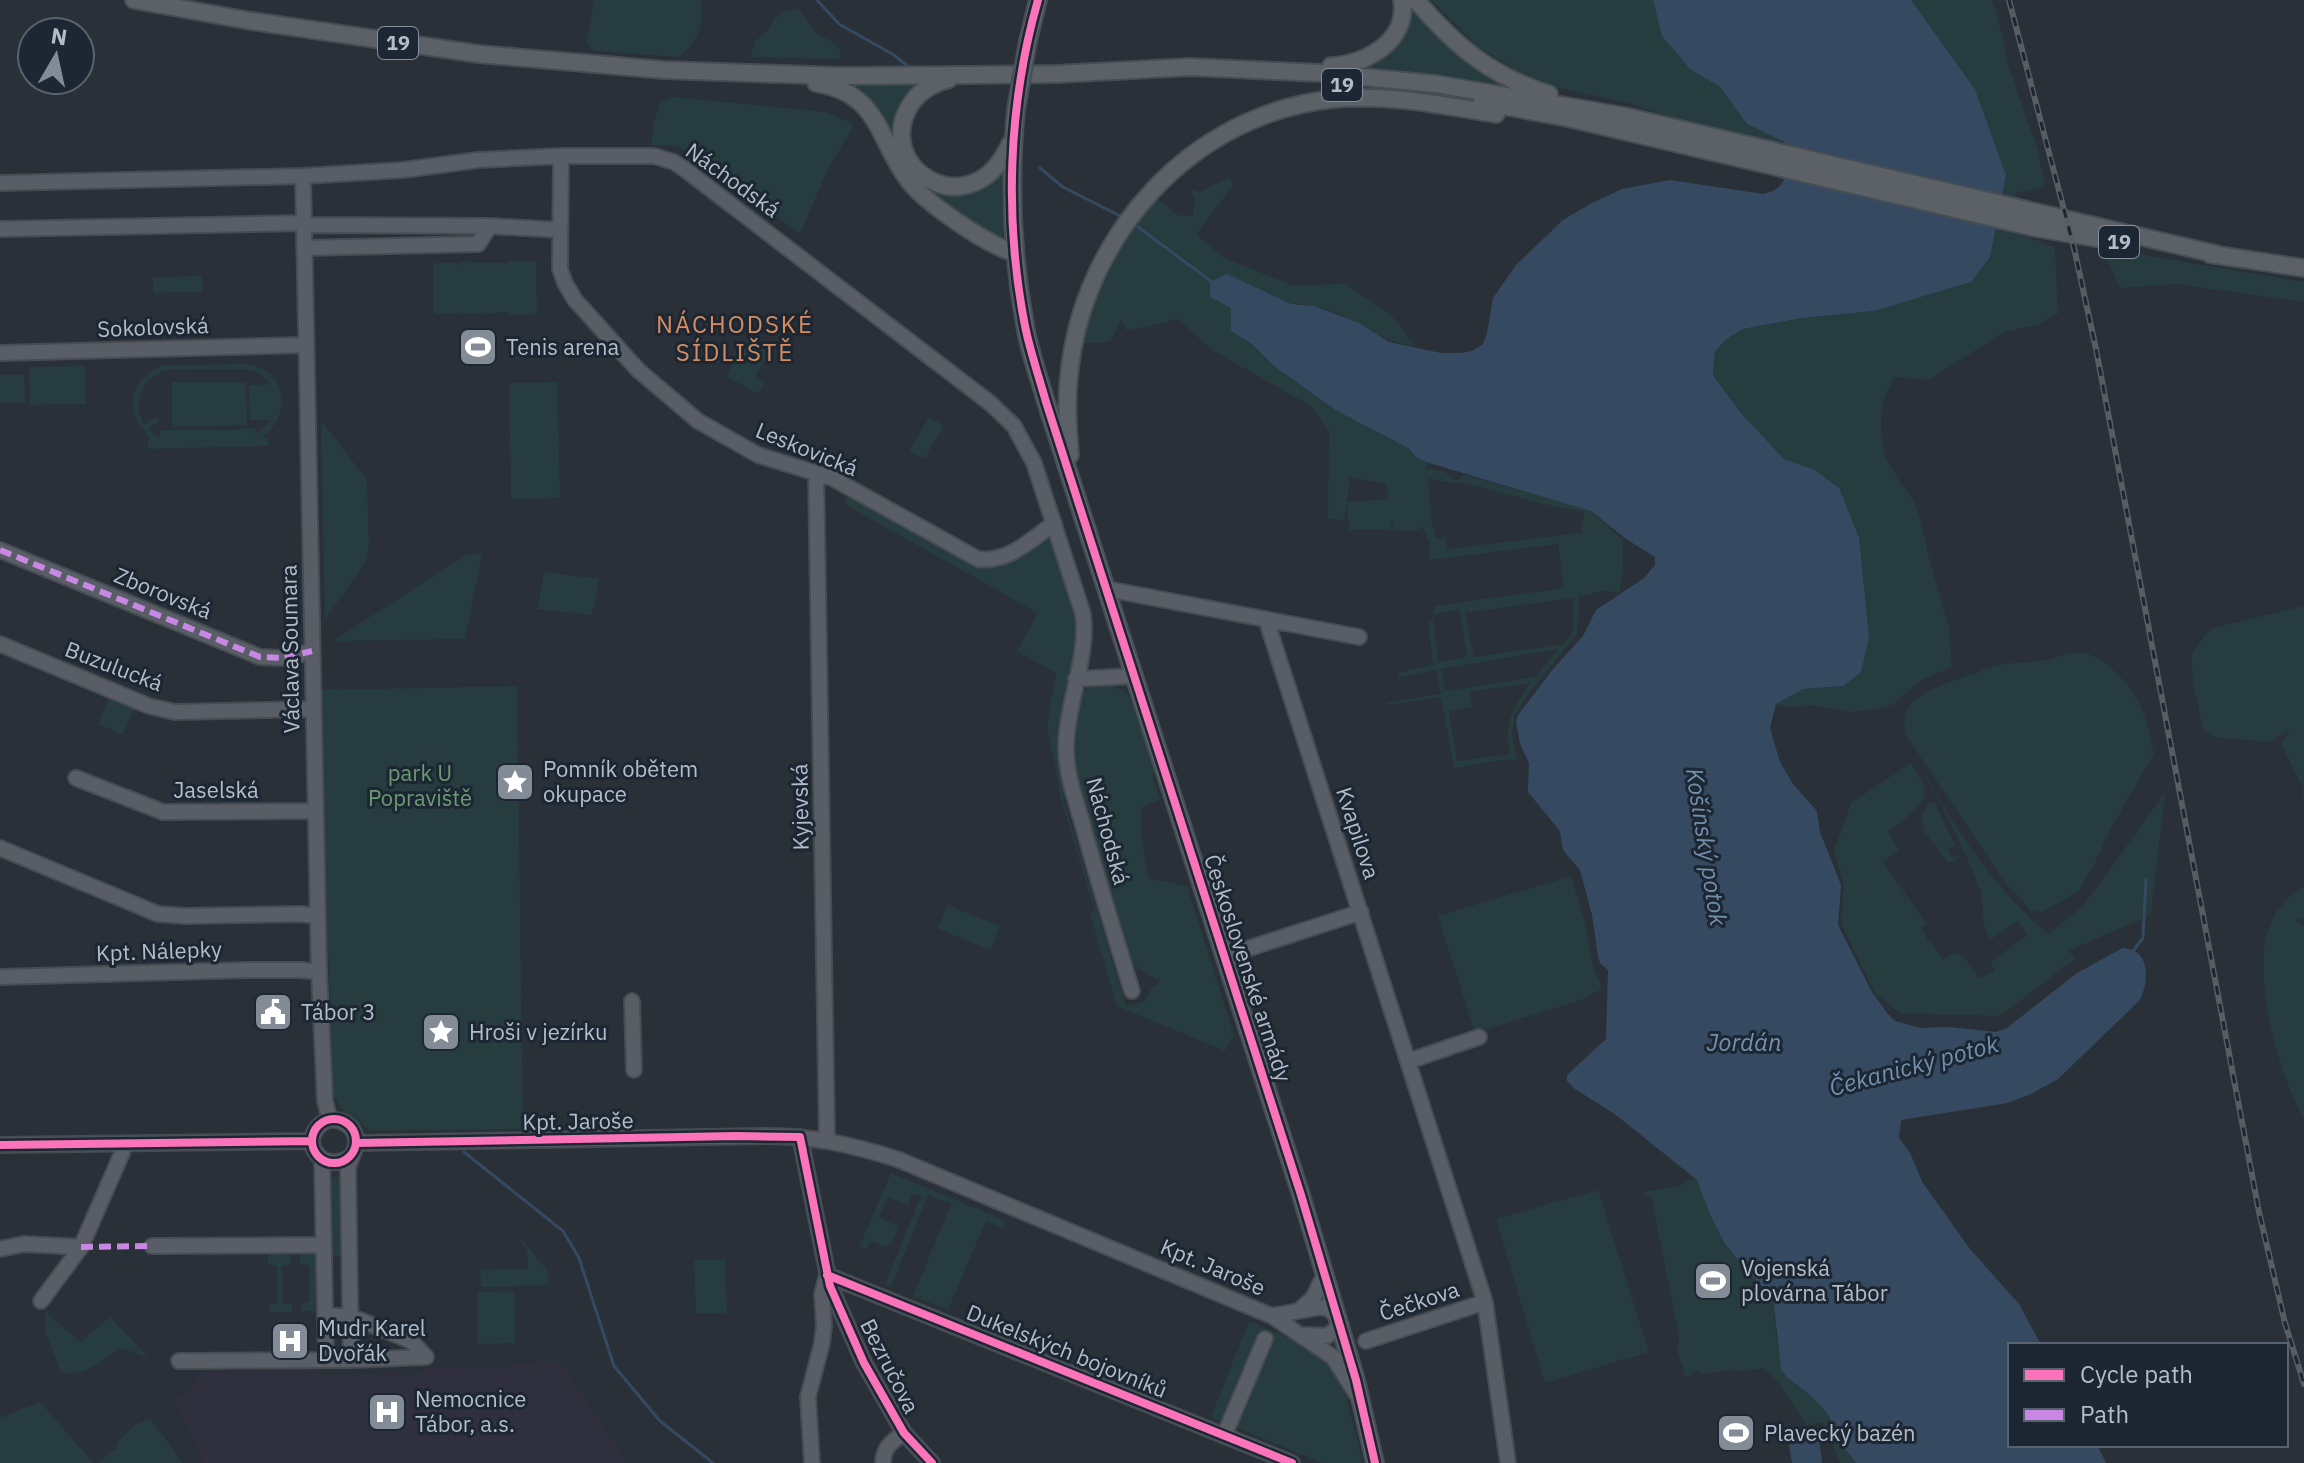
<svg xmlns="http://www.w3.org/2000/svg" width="2304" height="1463" font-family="'IBM Plex Sans',sans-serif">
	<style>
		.medical { fill: #2f2f3e }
		.green { fill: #263c3e; fill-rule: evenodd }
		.water { fill: #354a61 }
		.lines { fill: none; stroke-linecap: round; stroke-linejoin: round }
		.stream { stroke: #354a61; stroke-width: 3 }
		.minor-casing { stroke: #474c53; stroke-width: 18 }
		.major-casing { stroke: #474d55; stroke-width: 20 }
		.minor { stroke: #595e66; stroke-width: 14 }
		.major { stroke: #5c6167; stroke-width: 16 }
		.rail-casing { stroke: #585d64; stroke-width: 6 }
		.rail { stroke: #1c2733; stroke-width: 3; stroke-dasharray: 9; stroke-linecap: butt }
		.major-bridge-casing { stroke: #474d55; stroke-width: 20; stroke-linecap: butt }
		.major-bridge { stroke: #5c6167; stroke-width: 16 }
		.quiet { stroke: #c787e3; stroke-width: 6; stroke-dasharray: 12 6; stroke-linecap: butt }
		.cycleway-casing { stroke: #1c2733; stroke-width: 13 }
		.cycleway { stroke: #fb73b8; stroke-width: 8 }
		.labels { text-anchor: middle; stroke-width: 6; stroke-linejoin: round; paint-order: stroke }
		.shield { fill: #1c2733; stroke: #86909c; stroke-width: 2 }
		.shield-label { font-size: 20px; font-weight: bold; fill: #b3bdc9 }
		.street-label { font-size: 22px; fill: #b3bdc9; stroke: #1c2733 }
		.poi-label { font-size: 22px; fill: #b3bdc9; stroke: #1c2733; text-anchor: start }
		.park-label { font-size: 22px; fill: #6a9b72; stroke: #1c2733 }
		.neighbourhood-label { font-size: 24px; letter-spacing: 2px; fill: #d78c60; stroke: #1c2733 }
		.water-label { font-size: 24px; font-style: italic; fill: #7290ad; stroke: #1c2733 }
	</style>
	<rect width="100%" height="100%" fill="#293038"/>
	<!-- medical -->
	<path class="medical" d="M560 1360 629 1463H203L191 1434 180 1415 173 1395 186 1394 199 1372 318 1368 319 1375 423 1373 424 1367 511 1365Z"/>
	<!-- green -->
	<path class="green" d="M594 0H700C706 24 697 42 679 57L596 51 590 47 587 41Z
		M1431 0H1653L1662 36 1690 69 1720 87 1747 124 1785 142 1786 145 1693 124 1631 104 1555 87 1516 71 1476 45Z
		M1911 0H1992L2003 36 2006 59 2038 151 2045 186 2016 193 2013 232 2055 247 2058 314 2037 325 2004 332 1929 380 1894 377 1882 405 1881 429 1884 454 1898 479 1914 501 1922 525 1930 562 1949 627 1952 667 1920 681 1894 704 1883 708 1853 712 1809 705 1792 708 1776 704 1803 689 1843 686 1815 470 1784 459 1740 412 1713 375 1715 351 1728 338 1743 329 1802 318 1874 311 1971 282 1999 207 2006 175 1975 89Z
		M1411 5 1503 82 1500 86 1362 69 1407 22Z
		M797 9C806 15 807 23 814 30 824 40 840 41 842 58L839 59 751 57 755 41 770 28 774 18 784 11Z
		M846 83 921 84C900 107 897 114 896 146Z
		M673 97 826 112 852 123 854 126 829 167 800 234 705 164 676 145H651L654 122 660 102Z
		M1004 169 1007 231 1005 235 997 238 942 204 919 181C949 201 979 193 1004 169Z
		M1229 177 1233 185 1196 235 1226 259 1292 285 1346 284 1392 316 1415 346C1377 343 1350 312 1312 306 1286 301 1258 306 1231 308V331L1252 344 1274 366 1337 411 1408 448 1417 458 1426 462 1427 469 1444 471 1454 480H1459L1462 474 1581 507 1591 511 1623 540V567L1620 593 1604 591 1579 596 1577 634 1527 696 1515 715 1512 733 1517 760 1510 759 1454 768 1441 697 1387 705V703L1441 694 1436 670 1399 677 1397 673 1433 665 1428 622 1433 619 1438 662 1467 657 1460 611 1458 609 1434 614V606L1564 588 1558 544 1429 560 1430 544 1422 526 1418 530 1394 531 1392 522 1390 530H1349L1347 505 1343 521 1328 518 1329 432 1311 406 1212 350 1178 319 1127 331 1121 320 1110 342 1082 343 1096 296 1123 242 1157 198 1177 215 1193 216 1195 198 1189 189 1200 192ZM1350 477 1386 484 1389 499 1347 502ZM1428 478 1453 483 1461 482 1539 503 1584 512 1581 533 1447 549 1446 539 1436 538 1430 517 1431 515ZM1574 598 1572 634 1563 644 1474 657 1465 610 1470 612ZM1558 649 1535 677 1445 691 1441 669ZM1530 683C1509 715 1506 716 1509 754L1457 761 1449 712 1472 707 1470 692Z
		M2102 248 2304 282V302L2176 284 2120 288Z
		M509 261H534L536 263 537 312 534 314 511 315 507 312 485 314 483 312 481 314H461L458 312 456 314H436L433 312V265L435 263H455L457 265 460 262 506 263Z
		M202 276V292L153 293V277Z
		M747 339 769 352 755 377 765 383 758 394 726 376Z
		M247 364C286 369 294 414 263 436L268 437 269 446 148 449V439L151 438C122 415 129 374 166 365ZM246 369 259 373 271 384 249 385 250 420H272L256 434 255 428H240V430H160L159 437 148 429 159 422 156 417 144 424C131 402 143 375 169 370Z
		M85 366 86 404 30 405 29 367Z
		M0 375H24L25 402 0 403Z
		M172 382H246L247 425 172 427Z
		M557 382 560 498 511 499 509 383Z
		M929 417 944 426 924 459 909 451Z
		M323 422 367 480 369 548 364 564 325 620 321 424Z
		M848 496 978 564C988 566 998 565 1008 560 1018 555 1039 534 1050 538 1061 543 1079 618 1079 631 1079 643 1075 656 1073 668 1064 710 1056 748 1068 790L1063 797 1126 1006 1144 1001 1153 986 1156 987 1159 981 1131 964 1069 758 1074 707 1083 691 1096 684 1106 683 1124 690 1130 698 1156 772 1152 774 1160 800 1143 806 1142 809 1141 836 1148 878 1187 886 1234 1035 1225 1051 1117 1006 1090 914 1095 912 1061 799 1047 725 1056 673 1017 651 1038 613 844 504Z
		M467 554H482L465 639 333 641Z
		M544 572 599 579 592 615 537 609Z
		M2304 606V841L2303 788 2281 744 2290 730 2270 742 2213 737 2203 729 2193 683 2191 655 2205 635 2213 628Z
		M2082 652C2107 658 2129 683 2141 706 2148 720 2150 738 2154 754L2111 828 2093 867 2078 892 2042 912 2031 911 2006 884 1907 737C1893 700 1934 688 1961 678 1973 674 1985 669 1996 666 2010 662 2025 663 2040 661 2054 659 2067 653 2082 652Z
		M517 686 523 1129 371 1131 347 1117 333 1095 319 690Z
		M110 694 136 704 123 735 98 724Z
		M1916 759C1952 823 1992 887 2048 934L2083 906 2165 793 2151 915 2068 951 2076 958 2003 1014 1996 1016 1900 1013 1874 992 1841 923 1844 885 1834 850 1851 803 1911 763C1915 770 1922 779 1924 787 1930 805 1899 822 1888 832L1899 850 1883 862 1927 924 1921 928 1926 936V941L1931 942 1943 960 1953 953 1963 956 1979 978 1995 971 1990 962 2028 935 2018 921 1990 940C1979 923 1986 906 1979 887 1970 864 1960 841 1949 819 1938 799 1925 779 1916 759Z
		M1931 802 1935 804 1955 845 1948 849 1952 857 1959 854 1954 862H1947L1925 832 1921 817 1928 803Z
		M1571 876 1584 920 1594 968 1602 989 1581 1000 1475 1033 1438 916Z
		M2304 886V919L2299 918 2296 921 2304 925V1119C2279 1077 2251 975 2269 928 2275 910 2288 896 2304 886Z
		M947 905 1000 926 991 950 938 929Z
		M891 1173 1007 1221 1003 1228 986 1221 948 1310 913 1296 951 1204 928 1195 891 1287 885 1284 921 1196 913 1193 908 1205 888 1197 879 1218 899 1226 892 1244 886 1247 871 1241 866 1250 859 1247Z
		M326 1177H343L344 1251C340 1257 336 1259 329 1254Z
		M1695 1178 1700 1184 1711 1217 1725 1244 1747 1271 1773 1297 1777 1342 1796 1385 1813 1398 1828 1414 1841 1443 1856 1463H1840C1833 1449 1831 1435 1823 1423L1806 1425 1778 1382 1763 1368 1735 1372 1734 1369 1702 1374 1698 1370 1687 1377 1683 1373 1684 1370 1677 1352 1679 1337 1651 1196 1644 1197 1643 1192 1678 1186Z
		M1598 1190 1649 1352 1545 1383 1496 1219Z
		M520 1238 547 1269 549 1285 481 1287 480 1270 528 1269 527 1252Z
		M290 1248 291 1265H282L283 1303 292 1304V1312H269V1304L278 1303 277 1266 268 1265 267 1249Z
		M300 1248H318L320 1311H301V1303L309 1302V1265H300Z
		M694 1260H725L727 1314 696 1313Z
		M514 1291 515 1343 478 1344V1292Z
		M45 1311 80 1342 110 1317 149 1358 122 1348C100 1360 86 1378 61 1372L45 1331Z
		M1249 1321C1280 1336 1324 1347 1338 1381H1342L1363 1463H1322L1211 1417Z
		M40 1402 86 1454 93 1463H0V1418Z
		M151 1419 182 1463H98L109 1452 117 1449 116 1444 136 1424Z"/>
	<!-- water -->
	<path class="water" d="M1653 0H1911L1975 89 2006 175 1990 257 1971 282 1874 311 1802 318 1743 329 1728 338 1715 351 1713 375 1740 412 1784 459 1815 470 1839 488 1859 538 1869 637 1861 672 1843 686 1803 689 1776 704 1770 728 1780 762 1793 784 1817 811 1820 832 1841 885 1838 925 1872 992 1887 1013 1895 1021 1920 1028 1949 1027 1996 1032 2007 1028 2077 973 2123 948C2151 949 2149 982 2140 1000L2058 1079 2031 1094 2008 1103 1901 1120 1899 1138 1910 1153 1923 1183 1970 1249 2019 1304 2041 1345H2010V1445H2097L2106 1463H1856L1841 1443 1828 1414 1813 1398 1786 1376 1781 1369 1773 1297 1747 1271 1725 1244 1711 1217 1697 1180 1616 1115 1575 1089 1567 1081V1075L1606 1039 1608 970 1600 963 1598 956 1592 915 1580 870 1563 850 1560 831 1528 792 1529 763 1520 744 1516 722 1518 715 1553 669 1583 636 1596 610 1644 578 1655 565V557L1626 539 1591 511 1426 462 1417 458 1408 448 1337 411 1274 366 1252 344 1231 331V308L1210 297V282L1227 274 1291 304 1314 306 1359 323 1389 342 1441 353H1460L1472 351 1483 344 1487 333 1493 298 1516 265 1563 220 1590 204 1622 189 1670 180 1763 194C1784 189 1783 181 1792 163L1785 142 1747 124 1720 87 1690 69 1662 36Z
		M1819 1439 1822 1463H1792L1789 1444Z"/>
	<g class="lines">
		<!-- stream -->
		<path class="stream" d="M817 0 839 24 894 55 910 68
			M1040 168 1063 187 1122 217
			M1138 227 1212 282
			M2133 951 2143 938 2146 879
			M464 1152 563 1231 579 1258 614 1366 660 1421 713 1463"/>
		<defs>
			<path id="minor" d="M561 156 560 269 565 283 575 300 586 312 638 370 698 421 758 455 832 478 978 559C1008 563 1031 540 1054 523
				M303 176 319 972 325 1101 330 1120
				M0 183 303 176 403 170 478 160 561 156H654L674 162 683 168 990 403 1014 426 1034 463 1083 614C1089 656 1066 705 1066 748 1066 774 1076 801 1083 826 1098 881 1115 936 1132 991
				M304 225 490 226 560 230
				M0 229 303 223
				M304 248 478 244 490 226
				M0 353 306 345
				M816 473 827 1140
				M0 550 260 657 284 658 312 651
				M1107 589 1359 637
				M1266 619 1485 1302 1508 1463
				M0 644 149 706 175 712 313 709
				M1076 679 1135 676
				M76 778 163 812 315 811
				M0 848 158 914 186 916 300 914 318 916
				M1225 956 1361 912
				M0 977 247 970H301L319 972
				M632 1001 634 1070
				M1409 1061 1479 1037
				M800 1137 830 1286 864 1363 904 1433 932 1463
				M356 1143 767 1136C814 1136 852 1145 897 1159L1272 1316 1333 1357 1357 1395
				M0 1145 312 1141
				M350 1157C324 1175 298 1143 321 1124 335 1113 358 1125 356 1144 355 1152 350 1159 348 1168L351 1360
				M322 1159 326 1360
				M152 1246 324 1245
				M0 1249 24 1244 81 1247
				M827 1275 1292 1463
				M41 1301 81 1247 126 1144
				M1301 1309 1313 1298 1325 1274
				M325 1316H350L411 1341 426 1357
				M1272 1316 1320 1307 1329 1309 1339 1319
				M1307 1335 1327 1336 1341 1325
				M1366 1341 1485 1302
				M179 1361 351 1360 426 1357
				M1224 1436 1265 1339
				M812 1463 808 1397 822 1343 824 1326 822 1294 827 1275
				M883 1463C883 1448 892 1441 904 1433"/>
			<path id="major" d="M134 0 251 21 479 54 664 70 838 76 965 75 1057 74 1190 67 1321 73 1436 84 1624 116 2220 255
				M1416 0C1454 45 1492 77 1549 94
				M1028 41 1038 0
				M1331 66C1366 65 1409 40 1402 0
				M949 79C934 83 922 89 913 101 867 164 970 233 1010 144
				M816 83C880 93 877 139 909 181 927 204 987 245 1015 253
				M1482 102 1568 118 2036 228 2131 244
				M1016 110C1009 182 1012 254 1025 325 1029 351 1039 377 1046 402L1301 1195 1356 1380 1375 1463
				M2210 254 2304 268
				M1070 455C1068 429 1066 402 1069 376 1082 236 1191 114 1333 99 1387 94 1442 105 1496 114"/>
		</defs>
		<!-- minor casing -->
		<use href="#minor" class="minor-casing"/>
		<!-- major casing -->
		<use href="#major" class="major-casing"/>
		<!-- minor -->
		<use href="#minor" class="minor"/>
		<!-- major -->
		<use href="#major" class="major"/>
		<defs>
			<path id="rail" d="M2009 0 2074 248 2096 349 2259 1212 2285 1323 2304 1384"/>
		</defs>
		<!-- rail casing -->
		<use href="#rail" class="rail-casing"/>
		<!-- rail -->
		<use href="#rail" class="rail"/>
		<defs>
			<path id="major-bridge" d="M1016 110 1028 41"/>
		</defs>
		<!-- major-bridge casing -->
		<use href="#major-bridge" class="major-bridge-casing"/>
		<!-- major-bridge -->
		<use href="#major-bridge" class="major-bridge"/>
		<!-- quiet -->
		<path class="quiet" d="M0 550 260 657 284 658 312 651
			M81 1247 152 1246"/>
		<defs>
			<path id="cycleway" d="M1038 0C1008 105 1004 219 1025 326 1030 351 1039 377 1046 402L1301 1195 1356 1380 1375 1463
				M312 1141a22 22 0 1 1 44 0a22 22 0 1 1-44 0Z
				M356 1143 736 1136 800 1137 830 1286 864 1363 904 1433 932 1463
				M0 1145 312 1141
				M827 1275 1292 1463"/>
		</defs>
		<!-- cycleway casing -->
		<use href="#cycleway" class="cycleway-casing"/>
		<!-- cycleway -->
		<use href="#cycleway" class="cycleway"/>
	</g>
	<!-- icons -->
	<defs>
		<symbol id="stadium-square" viewBox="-11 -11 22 22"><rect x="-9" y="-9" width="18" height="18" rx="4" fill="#838c96" stroke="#1c2733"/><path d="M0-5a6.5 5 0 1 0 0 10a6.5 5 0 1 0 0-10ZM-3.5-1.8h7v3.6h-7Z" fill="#fff"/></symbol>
		<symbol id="sight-square" viewBox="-11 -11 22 22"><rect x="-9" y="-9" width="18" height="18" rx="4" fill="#838c96" stroke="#1c2733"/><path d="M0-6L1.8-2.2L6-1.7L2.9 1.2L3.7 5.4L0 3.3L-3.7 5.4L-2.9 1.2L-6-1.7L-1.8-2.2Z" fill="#fff"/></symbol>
		<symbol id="civic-square" viewBox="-11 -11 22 22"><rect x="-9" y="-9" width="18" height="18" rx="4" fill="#838c96" stroke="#1c2733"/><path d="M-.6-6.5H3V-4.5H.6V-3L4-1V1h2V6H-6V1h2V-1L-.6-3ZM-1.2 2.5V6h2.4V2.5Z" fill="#fff"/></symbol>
		<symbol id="hospital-square" viewBox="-11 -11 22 22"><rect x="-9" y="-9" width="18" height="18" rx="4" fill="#838c96" stroke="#1c2733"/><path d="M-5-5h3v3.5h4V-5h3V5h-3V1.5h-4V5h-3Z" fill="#fff"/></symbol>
	</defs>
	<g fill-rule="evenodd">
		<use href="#stadium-square" x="456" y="325" width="44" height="44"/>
		<use href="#sight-square" x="493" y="760" width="44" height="44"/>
		<use href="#civic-square" x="251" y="990" width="44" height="44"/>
		<use href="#sight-square" x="419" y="1010" width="44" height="44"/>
		<use href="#stadium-square" x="1691" y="1259" width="44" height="44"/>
		<use href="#hospital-square" x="268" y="1319" width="44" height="44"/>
		<use href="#hospital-square" x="365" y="1390" width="44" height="44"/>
		<use href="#stadium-square" x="1714" y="1411" width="44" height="44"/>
	</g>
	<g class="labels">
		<!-- shield labels -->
		<g class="shield">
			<rect x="378" y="27" width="40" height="32" rx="6"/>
			<rect x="1322" y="69" width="40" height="32" rx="6"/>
			<rect x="2099" y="226" width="40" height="32" rx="6"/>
		</g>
		<g class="shield-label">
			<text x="398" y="50">19</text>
			<text x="1342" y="92">19</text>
			<text x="2119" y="249">19</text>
		</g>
		<!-- street labels -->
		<g class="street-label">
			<text transform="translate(733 180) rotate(36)" y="8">Náchodská</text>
			<text transform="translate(153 327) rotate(-2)" y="8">Sokolovská</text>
			<text transform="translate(807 449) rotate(22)" y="8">Leskovická</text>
			<text transform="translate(163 593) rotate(22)" y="8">Zborovská</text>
			<text transform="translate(290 649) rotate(-91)" y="8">Václava Soumara</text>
			<text transform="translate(114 666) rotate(21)" y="8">Buzulucká</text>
			<text x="216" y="798">Jaselská</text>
			<text transform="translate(800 807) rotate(-91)" y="8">Kyjevská</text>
			<text transform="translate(1108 831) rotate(75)" y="8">Náchodská</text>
			<text transform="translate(1358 833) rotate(72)" y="8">Kvapilova</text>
			<text transform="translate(159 951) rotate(-2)" y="8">Kpt. Nálepky</text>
			<text transform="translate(1248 968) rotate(72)" y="8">Československé armády</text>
			<text transform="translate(578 1121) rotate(-1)" y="8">Kpt. Jaroše</text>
			<text transform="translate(1213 1267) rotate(23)" y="8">Kpt. Jaroše</text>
			<text transform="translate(1419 1301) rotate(-18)" y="8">Čečkova</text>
			<text transform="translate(1067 1351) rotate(22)" y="8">Dukelských bojovníků</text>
			<text transform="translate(890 1366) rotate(63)" y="8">Bezručova</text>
		</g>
		<!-- poi labels -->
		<g class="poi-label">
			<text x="506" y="355">Tenis arena</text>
			<text x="543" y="777">Pomník obětem<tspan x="543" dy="25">okupace</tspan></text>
			<text x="301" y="1020">Tábor 3</text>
			<text x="469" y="1040">Hroši v jezírku</text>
			<text x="1741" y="1276">Vojenská<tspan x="1741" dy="25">plovárna Tábor</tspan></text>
			<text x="318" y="1336">Mudr Karel<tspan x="318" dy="25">Dvořák</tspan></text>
			<text x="415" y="1407">Nemocnice<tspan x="415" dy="25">Tábor, a.s.</tspan></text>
			<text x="1764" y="1441">Plavecký bazén</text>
		</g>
		<!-- park labels -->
		<g class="park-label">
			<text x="420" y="781">park U<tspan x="420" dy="25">Popraviště</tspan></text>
		</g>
		<!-- neighbourhood labels -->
		<g class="neighbourhood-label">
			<text x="735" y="333">NÁCHODSKÉ<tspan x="735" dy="28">SÍDLIŠTĚ</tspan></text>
		</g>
		<!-- water labels -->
		<g class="water-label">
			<text transform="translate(1706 847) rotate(81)" y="8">Košínský potok</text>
			<text x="1744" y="1051">Jordán</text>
			<text transform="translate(1914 1066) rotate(-15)" y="8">Čekanický potok</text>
		</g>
	</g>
	<!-- legend -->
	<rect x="2008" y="1343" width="280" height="104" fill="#1c2733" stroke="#58636f" stroke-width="2"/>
	<rect x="2024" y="1369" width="40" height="12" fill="#fb73b8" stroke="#58636f" stroke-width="2"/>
	<text x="2080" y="1383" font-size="24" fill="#b3bdc9">Cycle path</text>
	<rect x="2024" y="1409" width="40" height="12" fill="#c787e3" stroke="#58636f" stroke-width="2"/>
	<text x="2080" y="1423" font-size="24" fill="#b3bdc9">Path</text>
	<!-- north arrow -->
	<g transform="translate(56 56) rotate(9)"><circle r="38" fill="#1c2733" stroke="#58636f" stroke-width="2"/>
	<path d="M0-6L14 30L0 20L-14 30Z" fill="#838c96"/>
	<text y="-12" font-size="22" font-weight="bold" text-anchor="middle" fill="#b3bdc9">N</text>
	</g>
</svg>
